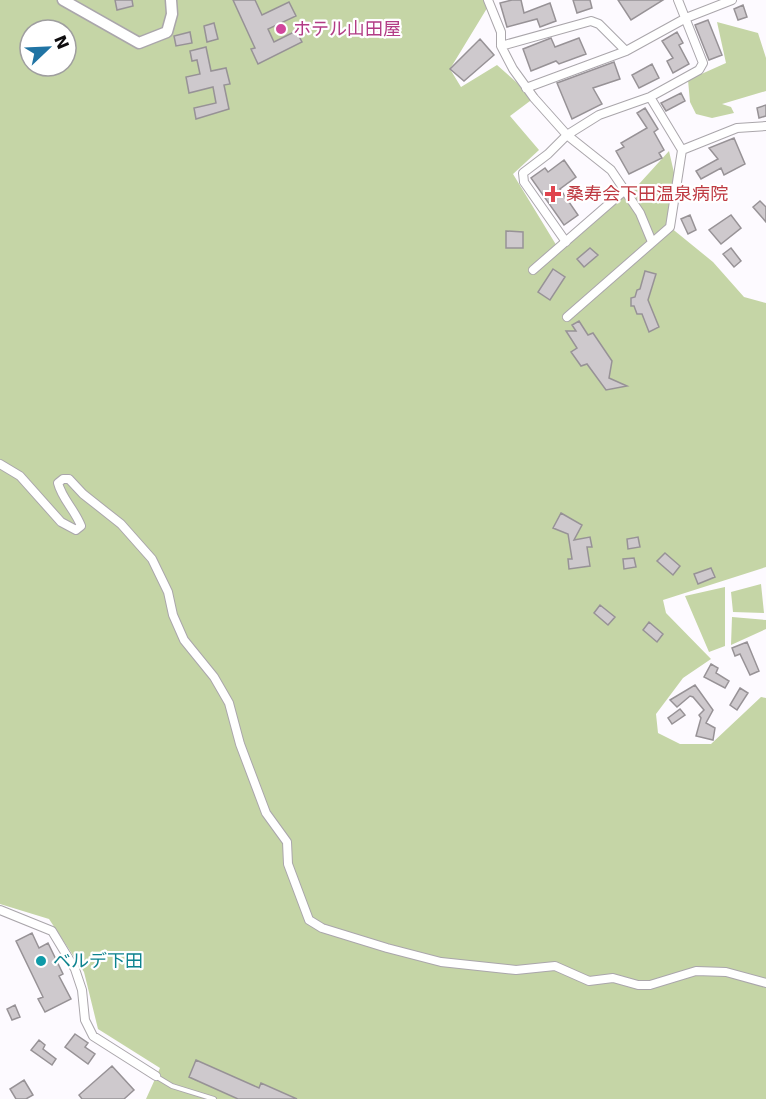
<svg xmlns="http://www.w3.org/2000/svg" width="766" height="1099" font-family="'DejaVu Sans','Noto Sans JP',sans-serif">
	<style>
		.green { fill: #c5d5a6; fill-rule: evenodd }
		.building { fill: #cec9cd; stroke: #979296; stroke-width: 1.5 }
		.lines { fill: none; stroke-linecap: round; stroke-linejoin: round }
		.service-casing { stroke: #aaa6ab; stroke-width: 6 }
		.minor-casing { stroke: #aaa6ab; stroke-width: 10 }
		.secondary-casing { stroke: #aaa6ab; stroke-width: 13 }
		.service { stroke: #fff; stroke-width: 4 }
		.minor { stroke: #fff; stroke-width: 8 }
		.secondary { stroke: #fff; stroke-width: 10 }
		.hotel-dot { fill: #d1479c; stroke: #fff; stroke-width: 2 }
		.health-dot { fill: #e0444e; stroke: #fff; stroke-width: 2 }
		.culture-dot { fill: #0f9aa8; stroke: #fff; stroke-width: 2 }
		.labels { text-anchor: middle; stroke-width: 4.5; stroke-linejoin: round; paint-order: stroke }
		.hotel-label { font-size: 18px; fill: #b23c85; stroke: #fff; text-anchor: start }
		.health-label { font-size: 18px; fill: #be3a42; stroke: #fff; text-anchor: start }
		.culture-label { font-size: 18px; fill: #0d838f; stroke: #fff; text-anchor: start }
	</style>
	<rect width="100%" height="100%" fill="#fdfaff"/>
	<!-- green -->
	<path class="green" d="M0 0H492L450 69 461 87 497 65 534 98 510 116 539 150 513 174 558 248 639 184 669 151 675 177 670 227 713 262 744 297 766 303V567L663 600 666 613 711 659 683 678 656 714 658 733 680 744H711L761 697 766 698V1099H146L160 1068 98 1029 84 972 49 919 0 904ZM30 30H66V66H30Z
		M717 22 758 33 766 58V91L722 104 731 107 734 113 712 118 696 114 690 102 688 80 726 63Z
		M761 584 764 613 733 612 731 592Z
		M725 587V646L709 652 685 596Z
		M732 617 766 620V629L731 645Z"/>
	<!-- building -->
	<path class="building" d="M115 0H132L133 6 117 10Z
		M233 0H255L262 15 289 2 296 16 268 29 274 42 296 31 302 42 258 64 251 49 255 48Z
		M512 0H521L524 13 550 3 556 21 540 27 537 19 507 27 500 3Z
		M573 0H590L592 8 577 13Z
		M618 0H663L631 20Z
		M743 5 747 17 738 20 734 9Z
		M708 20 722 55 709 60 695 25Z
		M214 23 218 39 207 42 204 26Z
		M190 32 192 43 176 46 174 36Z
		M677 32 683 43 679 45 689 64 673 73 667 61 673 58 662 41Z
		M551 38 555 47 579 38 586 54 559 64 556 61 531 71 523 49Z
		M480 39 494 55 464 81 450 69Z
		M206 47 211 71 226 68 230 84 224 85 229 109 196 119 194 108 216 103 213 87 189 93 186 77 200 74 197 60 192 61 190 51Z
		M614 62 620 79 593 88 602 104 572 119 557 83Z
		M652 64 659 78 639 88 632 75Z
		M681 93 685 101 666 111 661 103Z
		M766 105V116L759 118 757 108Z
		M645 108 658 129 654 132 664 150 659 153 662 158 629 174 616 151 624 147 621 143 647 128 637 113Z
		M734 138 745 164 724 175 721 168 701 179 696 171 718 159 709 148Z
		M564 160 576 177 560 189 578 215 564 225 531 178 545 168 548 172Z
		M760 201 766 207V222L753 207Z
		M690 215 696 230 688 234 681 219Z
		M731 215 741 228 721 244 709 230Z
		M506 231 523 232V248H506Z
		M590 248 598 255 584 267 577 259Z
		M731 248 741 261 734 267 723 254Z
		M553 269 565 277 550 300 538 292Z
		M645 271 656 274 648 300 659 327 649 332 642 314H637L634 306H631V298L635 297 637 290 640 289Z
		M579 321 588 335 593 333 612 361 609 378 627 386 606 390 587 364 581 366 571 352 577 348 566 331H576L572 325Z
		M561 513 582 525 574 540 590 537 592 547H587L590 566 569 569 568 559H572L568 534 553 528Z
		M638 537 640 547 628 549 627 539Z
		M665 553 680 566 673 575 657 561Z
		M634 558 636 567 624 569 623 559Z
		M711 568 715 577 698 584 694 574Z
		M600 605 615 617 608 625 594 613Z
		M649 622 663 634 657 642 643 630Z
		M747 642 759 671 750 675 740 654 735 656 732 648Z
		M711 664 718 668 716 673 729 681 725 688 704 677Z
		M695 685 713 710 706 723 715 728 713 740 696 736 701 718 699 715 704 710 693 697 690 696 677 707 670 700Z
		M740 688 748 693 737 710 730 705Z
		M680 709 685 715 672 724 668 718Z
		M32 933 39 948 48 943 63 974 59 976 71 999 45 1012 38 999 43 997 16 941Z
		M15 1005 20 1017 12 1020 7 1009Z
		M75 1034 88 1043 85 1047 95 1054 88 1064 65 1047Z
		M39 1040 45 1045 43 1049 56 1059 52 1065 31 1050Z
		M196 1060 259 1088 261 1083 297 1099H238L189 1077Z
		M112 1066 134 1090 124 1099H82L79 1095Z
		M24 1080 33 1095 26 1099H16L10 1089Z"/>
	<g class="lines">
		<defs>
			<path id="service" d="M157 1077 172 1086 214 1099"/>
			<path id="minor" d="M488 0 501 32V46L513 69 534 98 567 135 611 170 640 213 652 242
				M501 46 591 21 599 24 626 51
				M526 88 626 51 686 18 732 0
				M682 150 737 128 766 126
				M566 242 524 182 523 173 548 154 567 135 599 115 650 97 699 70 703 63 678 0
				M533 270 625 190
				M567 317 670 227 682 150 650 97
				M0 464 20 476 61 522 76 530 81 526C75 510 62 499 58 483L63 479H69L83 494 121 524 152 559 168 592 173 615 184 640 214 677 229 703 240 744 266 813 287 842 288 864 309 920 322 928 387 948 441 962 516 970 555 966 589 981 613 978 638 985H650L696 971 726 972 766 983
				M0 910 52 931 75 969 82 990 85 1020 93 1036 156 1076"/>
			<path id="secondary" d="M63 0 139 43 167 32 172 14 171 0"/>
		</defs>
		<!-- service casing -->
		<use href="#service" class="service-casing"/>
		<!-- minor casing -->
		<use href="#minor" class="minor-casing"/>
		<!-- secondary casing -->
		<use href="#secondary" class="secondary-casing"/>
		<!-- service -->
		<use href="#service" class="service"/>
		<!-- minor -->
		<use href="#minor" class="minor"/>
		<!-- secondary -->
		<use href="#secondary" class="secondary"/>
	</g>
	<!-- markers -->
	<circle class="hotel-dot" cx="281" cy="29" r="6"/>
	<path class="health-dot" d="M550 185h6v6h6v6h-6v6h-6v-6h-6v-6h6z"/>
	<circle class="culture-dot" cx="41" cy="961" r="6"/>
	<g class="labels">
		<!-- hotel labels -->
		<g class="hotel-label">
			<text x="293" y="35">ホテル山田屋</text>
		</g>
		<!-- health labels -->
		<g class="health-label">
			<text x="566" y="200">桑寿会下田温泉病院</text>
		</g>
		<!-- culture labels -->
		<g class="culture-label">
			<text x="53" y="967">ベルデ下田</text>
		</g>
	</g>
	<!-- north arrow -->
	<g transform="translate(48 48) rotate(67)"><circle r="28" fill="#ffffff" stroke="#9f9e9f" stroke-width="1.5"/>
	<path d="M0-4.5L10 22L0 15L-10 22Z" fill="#2074a4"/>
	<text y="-9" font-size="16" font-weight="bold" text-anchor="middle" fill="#0f0d0f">N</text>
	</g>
</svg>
